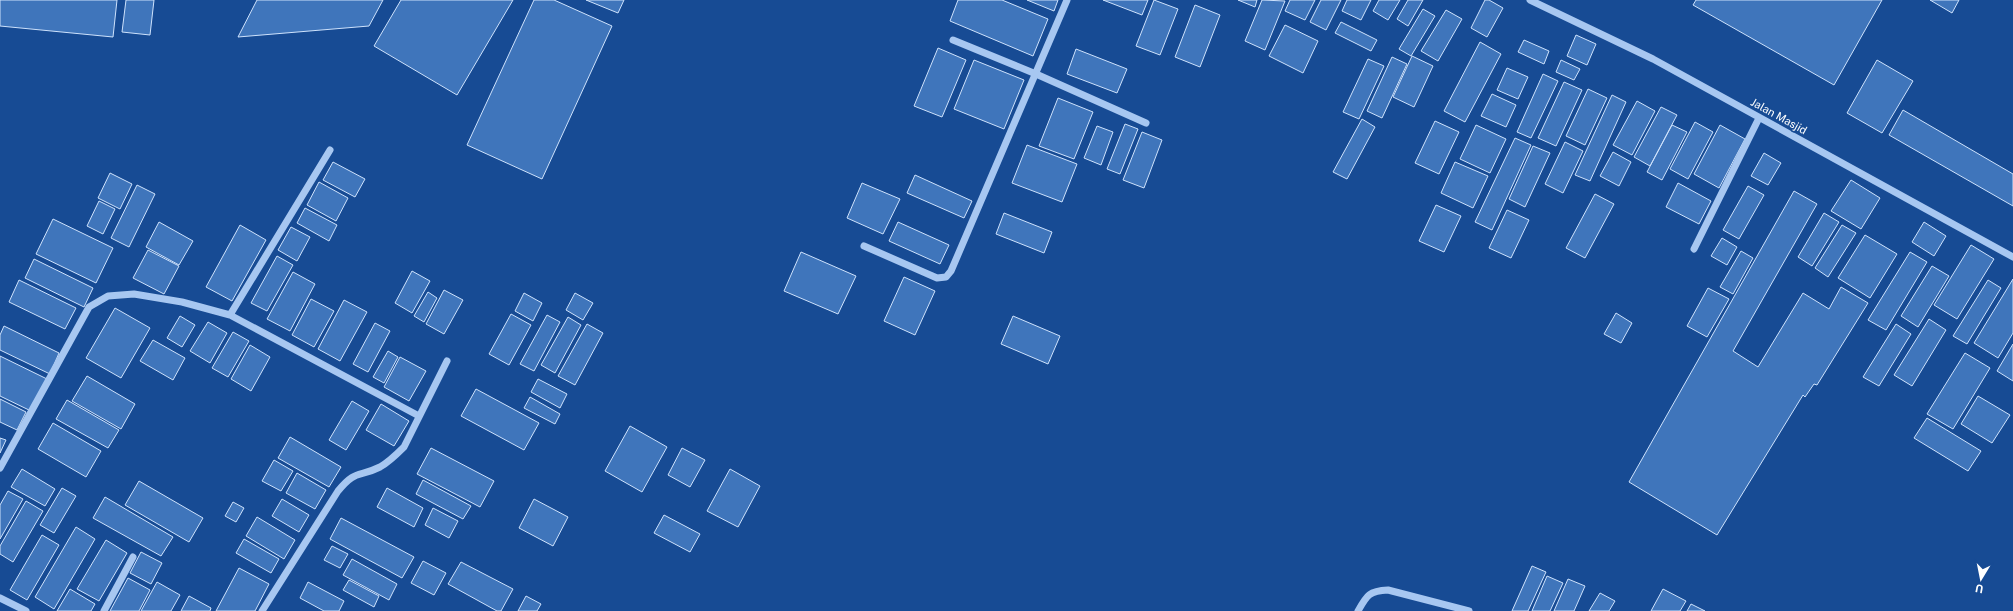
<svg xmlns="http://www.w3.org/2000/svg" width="2013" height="611" font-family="'Public Sans',sans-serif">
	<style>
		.building { fill: #3f75bb; stroke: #cee2fc }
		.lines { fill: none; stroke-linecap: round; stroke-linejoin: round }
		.minor { stroke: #a7c7f1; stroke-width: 7 }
		.labels { text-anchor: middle; stroke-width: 3.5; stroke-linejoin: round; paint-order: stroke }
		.street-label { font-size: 11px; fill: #fff; stroke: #174b94 }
	</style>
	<rect width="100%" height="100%" fill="#174b94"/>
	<!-- building -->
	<path class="building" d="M0 0H117L113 37 0 26Z
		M126 0H154L150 35 122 32Z
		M257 0H383L369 26 238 37Z
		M401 0H513L457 95 374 46Z
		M534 0H554L612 26 542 179 467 145Z
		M586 0H624L618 13Z
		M958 0H1002L1048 19 1033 56 950 21Z
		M1027 0H1058L1054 11Z
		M1103 0H1148L1142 15Z
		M1154 0 1178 9 1160 55 1136 46Z
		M1238 0H1257L1255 7Z
		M1262 0 1285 1 1265 50 1245 41Z
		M1290 0H1315L1305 20 1285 11Z
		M1321 0H1341L1326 30 1310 22Z
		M1347 0H1371L1361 20 1342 11Z
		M1379 0H1400L1388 20 1373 11Z
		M1408 0H1423L1408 26 1397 19Z
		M1485 0H1489L1503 8 1487 37 1471 28Z
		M1696 0H1882L1834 85 1693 5Z
		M1930 0H1959L1952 13Z
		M1195 5 1220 15 1200 67 1175 57Z
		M1423 9 1435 16 1411 56 1399 49Z
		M1446 10 1462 19 1438 61 1421 51Z
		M1341 22 1377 40 1371 51 1335 33Z
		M1285 25 1318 41 1303 73 1269 56Z
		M1576 35 1596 44 1587 65 1567 56Z
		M1524 40 1549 51 1544 64 1518 52Z
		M1480 42 1501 54 1465 122 1444 111Z
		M938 48 966 60 942 117 914 106Z
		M1076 49 1127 69 1117 93 1067 74Z
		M1412 56 1433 66 1414 107 1393 97Z
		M1392 57 1407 64 1382 118 1367 111Z
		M1368 59 1384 66 1359 119 1343 112Z
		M974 60 1024 80 1004 129 954 109Z
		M1561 60 1580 69 1574 80 1556 72Z
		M1877 60 1913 81 1882 133 1847 113Z
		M1507 68 1528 77 1518 99 1497 90Z
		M1543 74 1558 81 1531 138 1517 132Z
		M1564 82 1582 90 1556 146 1538 138Z
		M1588 89 1607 98 1585 145 1566 136Z
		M1492 94 1516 105 1506 127 1481 116Z
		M1612 95 1626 102 1590 181 1575 175Z
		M1058 98 1093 112 1074 159 1039 146Z
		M1637 101 1655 111 1632 155 1613 145Z
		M1661 107 1677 115 1650 166 1634 157Z
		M1903 110 2013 174V206L1889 135Z
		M1362 119 1375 127 1347 179 1333 172Z
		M1435 121 1459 132 1439 174 1415 163Z
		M1695 122 1713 132 1688 179 1670 169Z
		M1125 124 1138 129 1120 174 1107 169Z
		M1476 125 1506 139 1490 173 1460 159Z
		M1672 125 1687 132 1662 180 1647 172Z
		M1720 125 1745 139 1719 188 1694 174Z
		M1097 126 1113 132 1101 165 1084 158Z
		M1142 132 1162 140 1144 188 1123 180Z
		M1515 138 1531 145 1492 230 1475 222Z
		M1565 142 1583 151 1563 193 1545 184Z
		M1027 145 1077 164 1062 202 1012 183Z
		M1533 146 1550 153 1525 207 1509 199Z
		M1613 152 1631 162 1619 186 1600 176Z
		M1764 153 1781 163 1768 185 1751 176Z
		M333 162 365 179 355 197 323 180Z
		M1455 162 1488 176 1473 208 1441 193Z
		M110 173 132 184 120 209 98 198Z
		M915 175 972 201 964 218 907 193Z
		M1851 180 1880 198 1861 229 1831 211Z
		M319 182 348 198 336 221 307 205Z
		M862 183 900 199 883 234 847 218Z
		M1678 183 1711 201 1699 224 1666 207Z
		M137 185 155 194 129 247 111 238Z
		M1748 186 1764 195 1739 239 1723 230Z
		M1794 191 1817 204 1733 351 1758 367 1803 293 1829 309 1841 287 1868 303 1817 385 1814 384 1805 397 1803 395 1717 535 1629 482Z
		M1595 194 1614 204 1585 258 1566 248Z
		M99 201 115 209 103 234 87 226Z
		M1436 205 1461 216 1444 252 1419 241Z
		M305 208 337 225 329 241 297 223Z
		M1507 210 1529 220 1511 258 1489 248Z
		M1004 213 1052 232 1044 253 996 234Z
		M1824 213 1839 222 1812 266 1798 257Z
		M53 219 113 248 96 283 36 254Z
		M159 222 193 241 179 265 146 247Z
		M898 222 949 245 940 264 889 241Z
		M1924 222 1946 236 1934 256 1912 242Z
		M240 225 266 240 232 301 206 287Z
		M1842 225 1856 233 1828 277 1815 268Z
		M291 227 310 237 297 261 278 250Z
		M1865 235 1897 254 1870 298 1838 278Z
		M1722 238 1737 247 1727 265 1711 256Z
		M1971 245 1994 259 1957 319 1934 305Z
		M148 250 179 266 164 294 133 278Z
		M1741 251 1753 258 1733 294 1720 287Z
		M801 252 856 276 838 314 784 291Z
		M1910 252 1927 262 1886 330 1868 320Z
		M277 256 293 265 267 311 251 303Z
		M34 259 93 288 84 307 25 278Z
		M1932 266 1949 276 1918 327 1901 316Z
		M412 271 430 281 412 313 395 303Z
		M293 272 315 284 290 331 267 319Z
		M904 277 935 291 915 335 884 321Z
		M2013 279V333L1998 358 1974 343Z
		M19 280 76 308 65 329 9 302Z
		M1988 280 2001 288 1967 344 1953 336Z
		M1708 288 1729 299 1707 337 1687 326Z
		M444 290 463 300 444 334 426 324Z
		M428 292 437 298 424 322 414 316Z
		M524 293 542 303 533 321 515 311Z
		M575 293 593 303 583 320 566 310Z
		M311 299 334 311 314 347 292 335Z
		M344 300 367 312 340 361 318 349Z
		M115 308 150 328 121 378 86 358Z
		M1616 313 1632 323 1621 343 1604 334Z
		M511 314 531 325 509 365 489 354Z
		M547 315 560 322 534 371 520 364Z
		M180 316 195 325 182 347 167 338Z
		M1013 316 1060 336 1048 364 1001 344Z
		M568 317 581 325 555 373 541 365Z
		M1929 319 1946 330 1912 386 1894 375Z
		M208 322 227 333 210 363 190 351Z
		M375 323 390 331 368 372 353 364Z
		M587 324 603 333 575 385 558 376Z
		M1896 324 1911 334 1879 386 1863 377Z
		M4 326 59 353 50 374 0 350V335Z
		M233 332 249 341 228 377 212 368Z
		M153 340 185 358 173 380 140 361Z
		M2013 344V381L1997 371Z
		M250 345 270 357 251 391 231 379Z
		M388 351 398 357 384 383 373 377Z
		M1965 353 1990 368 1953 429 1927 414Z
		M0 356 47 379 31 411 0 396Z
		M400 357 426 371 409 401 384 387Z
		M87 376 135 404 121 429 72 401Z
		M538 379 567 394 560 408 531 392Z
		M476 389 539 423 524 450 461 416Z
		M1978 396 2010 415 1992 443 1961 424Z
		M530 397 560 414 555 424 524 408Z
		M0 399 26 412 17 430 0 422Z
		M67 400 119 430 108 448 56 419Z
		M352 401 369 411 346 450 329 440Z
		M381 404 409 421 394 446 366 430Z
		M1927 418 1981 451 1968 471 1914 438Z
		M53 423 101 451 86 477 38 449Z
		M630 426 667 447 642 492 605 471Z
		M290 437 341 467 329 487 278 458Z
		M0 438 6 440 0 453Z
		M431 448 494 481 480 507 417 474Z
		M682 448 705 460 690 487 668 475Z
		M274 460 293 471 281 491 262 481Z
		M22 469 55 489 45 506 11 487Z
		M730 469 760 486 738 527 707 511Z
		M297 473 326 490 315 509 286 493Z
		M423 480 471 506 463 519 416 494Z
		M139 481 203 518 189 542 125 505Z
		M62 488 76 496 54 533 40 525Z
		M387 488 423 508 414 527 377 507Z
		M8 491 23 499 0 539V505Z
		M105 497 173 537 161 556 93 518Z
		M282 499 309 515 299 532 272 516Z
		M534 499 568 517 553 546 519 528Z
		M26 501 43 511 13 562 0 554V546Z
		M233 502 244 508 236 522 225 516Z
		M433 508 458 521 449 538 425 525Z
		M664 515 700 534 690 552 654 533Z
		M257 517 295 540 284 559 246 536Z
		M341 518 414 557 402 578 330 539Z
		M76 527 95 539 54 609 35 597Z
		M42 535 59 545 27 600 10 590Z
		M244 539 279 559 271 573 236 553Z
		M106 540 127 553 99 601 77 589Z
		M332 546 348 554 340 568 324 560Z
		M141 552 162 563 151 584 130 573Z
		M352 559 397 584 389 600 343 575Z
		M423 561 446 573 434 595 411 583Z
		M461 562 513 589 501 611H497L448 584Z
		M1532 566 1546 572 1528 611H1512Z
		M239 568 269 584 255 611H216Z
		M1547 576 1563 583 1550 611H1532Z
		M128 578 150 590 139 611H110Z
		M1568 579 1585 586 1574 611H1554Z
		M349 580 379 596 374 607 343 590Z
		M157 582 180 595 171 611H141Z
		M308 582 344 601 339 611H324L300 598Z
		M70 589 95 604 91 611H57Z
		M1663 589 1686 601 1680 611H1651Z
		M1600 593 1615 601 1609 611H1589Z
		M189 596 211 608 210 611H181Z
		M526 596 541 604 537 611H518Z
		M1691 604 1705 611H1687Z"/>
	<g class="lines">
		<!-- minor -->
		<path class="minor" d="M1530 0 1653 59 2013 257
			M953 40 1036 74 1146 123
			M864 246 937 278 946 277 951 271 1067 0
			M1694 249 1759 118
			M230 315 330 150
			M0 468 89 307 108 296 134 294 182 302 230 315 419 416
			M0 598 26 611
			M104 611 133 557
			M262 611 338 491C356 469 358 478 380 467 389 462 396 455 404 447L447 361
			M1358 611C1367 595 1369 591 1388 590L1469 611"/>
	</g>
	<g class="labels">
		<!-- street labels -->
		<g class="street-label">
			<text transform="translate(1779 116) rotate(29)" y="4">Jalan Masjid</text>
		</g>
	</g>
	<!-- north arrow -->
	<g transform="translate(1981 579) rotate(190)" stroke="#174b94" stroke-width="3" paint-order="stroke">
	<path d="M0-3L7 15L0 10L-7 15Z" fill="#ffffff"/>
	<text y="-6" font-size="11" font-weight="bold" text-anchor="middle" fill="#ffffff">U</text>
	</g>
</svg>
